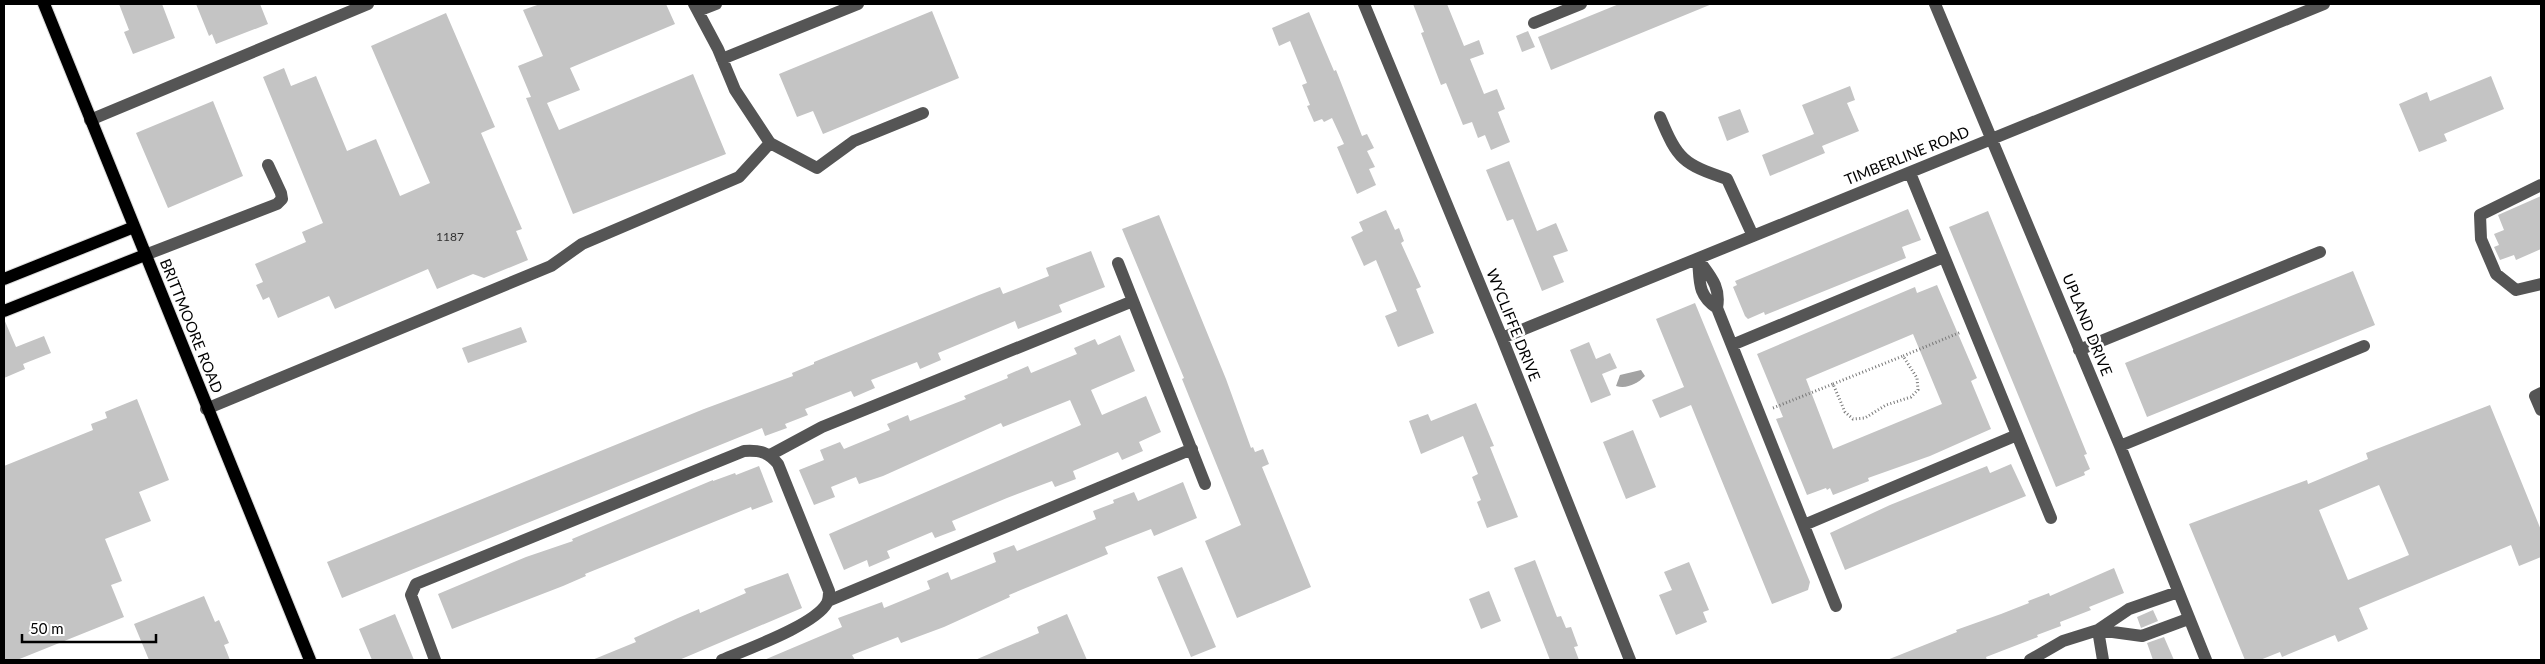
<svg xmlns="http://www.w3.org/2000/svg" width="2545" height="664" font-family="Lato,sans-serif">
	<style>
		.water { fill: #a3a3a3 }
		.building { fill: #c4c4c4; fill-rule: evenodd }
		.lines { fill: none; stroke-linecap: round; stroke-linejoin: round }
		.major-casing { stroke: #dbdbdb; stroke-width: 14 }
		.path { stroke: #777; stroke-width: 3; stroke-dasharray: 1 2.5; stroke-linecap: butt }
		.minor { stroke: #555; stroke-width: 12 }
		.major { stroke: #000; stroke-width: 12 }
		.labels { text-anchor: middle; stroke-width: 5; stroke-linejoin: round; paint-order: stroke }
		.number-label { font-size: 12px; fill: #313131 }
		.street-label { font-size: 15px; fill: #000; stroke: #fff }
	</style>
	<rect width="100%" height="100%" fill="#fff"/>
	<!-- water -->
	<path class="water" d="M1641 370 1645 376C1637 384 1627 389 1616 386L1620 375Z"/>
	<!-- building -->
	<path class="building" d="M119 4H162L175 38 133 54 124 32 129 30Z
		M196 4H260L268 24 216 44 212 34 209 36Z
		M540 4H666L675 24 570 68 580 90 547 103 559 130 693 74 726 154 573 214 526 98 531 97 518 66 543 56 523 10Z
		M1413 4H1447L1464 46 1479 40 1484 54 1470 59 1484 94 1497 89 1505 109 1498 112 1510 142 1491 150 1485 135 1478 138 1472 122 1463 125 1446 83 1441 85 1421 33 1424 32Z
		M1619 4H1712L1551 70 1538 37Z
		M932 11 959 78 823 134 813 111 797 117 779 74Z
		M1309 12 1334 71 1336 70 1362 136 1367 134 1374 148 1367 151 1375 167 1369 169 1376 185 1357 194 1337 147 1344 144 1332 118 1324 122 1322 119 1314 122 1307 106 1310 105 1302 85 1307 83 1290 41 1279 46 1272 28Z
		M446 13 495 127 481 133 522 229 516 231 528 260 484 278 473 274 437 289 428 269 335 309 329 296 278 318 269 297 263 300 256 285 263 282 255 264 306 242 302 232 323 223 263 77 284 68 291 86 316 76 347 151 376 139 400 196 430 183 371 46Z
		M1528 31 1535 47 1522 52 1516 36Z
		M2491 76 2504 109 2444 134 2447 141 2419 152 2399 104 2427 92 2430 101Z
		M1850 86 1855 100 1847 103 1859 131 1822 146 1825 153 1770 176 1762 155 1814 134 1802 105Z
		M213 101 243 176 168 208 136 133Z
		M1740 109 1749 132 1727 141 1718 117Z
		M1509 161 1537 231 1556 223 1568 251 1553 256 1564 282 1542 291 1513 219 1507 221 1486 170Z
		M2541 196V249L2516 260 2514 255 2500 260 2494 247 2499 245 2494 234 2504 230 2498 215Z
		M1908 209 1921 240 1902 247 1906 258 1765 315 1764 312 1748 319 1745 316 1733 287 1737 285 1735 281Z
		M1386 210 1395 230 1399 228 1404 241 1401 243 1421 287 1416 289 1434 333 1398 347 1385 316 1397 311 1376 260 1364 266 1351 237 1363 231 1359 222Z
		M1988 211 2087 454 2084 455 2090 469 2084 472 2085 475 2056 487 1949 227Z
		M1159 215 1226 379 1251 448 1253 447 1255 452 1263 449 1269 464 1262 467 1311 587 1237 618 1205 541 1241 525 1182 379 1184 378 1122 229Z
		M1091 251 1105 287 1059 305 1062 312 1018 329 1015 321 938 353 941 360 920 369 917 362 871 380 875 388 854 397 851 391 805 409 808 415 785 424 787 428 765 436 762 428 342 598 327 562 704 409 793 376 792 373 814 364V362L979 295 1000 287 1003 294 1049 276 1046 268Z
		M2353 271 2375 325 2147 417 2125 363Z
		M1937 285 1977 378 1971 381 1991 429 1930 456 1868 478 1869 481 1833 495 1830 488 1827 490 1826 488 1807 495 1776 419 1783 417 1757 354 1915 287 1917 293ZM1913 334 1942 404 1833 449 1806 379Z
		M1695 303 1810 582 1808 590 1772 604 1691 405 1660 418 1652 400 1684 387 1656 319Z
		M4 319 16 347 44 336 51 353 23 364 25 369 4 378Z
		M521 327 527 342 468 363 462 348Z
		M1120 335 1135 371 1091 390 1102 415 1146 396 1161 432 1139 442 1143 451 1122 460 1118 452 1073 471 1076 479 1055 487 1052 481 1007 498 952 521 956 530 935 538 932 532 887 551 890 558 869 567 867 560 844 570 829 534 1081 425 1070 400 1003 427 1001 423 883 476 859 484 856 477 831 487 835 497 814 505 799 470 824 460 820 450 840 442 844 449 890 430 887 424 908 415 910 421 966 399 964 396 1008 378 1007 375 1028 366 1031 373 1077 354 1074 348 1095 339 1098 345Z
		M1589 342 1596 359 1610 353 1617 368 1602 374 1611 395 1591 403 1570 350Z
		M137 399 169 480 139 492 151 521 105 539 122 581 111 585 124 617 17 660H4V466L93 430 91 424 107 418 105 412Z
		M1476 403 1494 446 1490 447 1518 517 1487 528 1477 502 1481 500 1472 477 1478 474 1463 436 1421 454 1409 421 1428 414 1431 421Z
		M2490 405 2541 530V557L2519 566 2511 545 2359 608 2368 629 2338 642 2335 635 2282 657 2280 652 2260 660H2245L2189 524 2307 480 2308 484 2368 459 2366 453ZM2379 485 2409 555 2348 580 2319 510Z
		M1633 430 1656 487 1626 499 1603 442Z
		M2011 464 2026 496 1845 570 1830 533 1890 505 1987 466 1990 473Z
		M759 466 773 502 752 510 751 507 684 534 585 574 586 576 563 586 452 629 438 594 526 557 573 541 572 539 713 480V481L735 473 736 475Z
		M1183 482 1197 518 1154 536 1151 529 1105 547 1108 554 1009 595 1010 597 944 627 901 643 898 637 852 655 855 660H764L842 627 838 618 882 602 884 608 930 589 927 581 948 572 951 580 996 562 993 553 1014 545 1017 551 1096 519 1093 511 1114 503 1113 500 1134 492 1138 501Z
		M1535 560 1557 617 1561 616 1566 628 1571 627 1578 646 1574 647 1579 660H1550L1514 568Z
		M1689 562 1709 610 1703 612 1707 622 1676 635 1659 595 1672 590 1664 572Z
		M1182 567 1216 647 1191 657 1157 577Z
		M2114 568 2124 593 2089 607 2091 610 2060 622 2061 626 2037 635 2038 637 1986 657 1987 660H1887L1957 632 1956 630 2001 614 2029 603 2028 601 2049 593 2050 596Z
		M788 573 802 608 679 660H592L636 642 634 638 678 618 699 609 700 613 746 593 744 589Z
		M1489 591 1501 621 1481 629 1469 599Z
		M204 596 215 622 219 620 229 643 224 645 230 660H149L134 624Z
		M2153 610 2158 621 2141 628 2137 617Z
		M395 614 414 660H372L359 629Z
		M1067 614 1087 660H975L1039 633 1037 627Z
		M2164 637 2174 660H2153L2147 643Z"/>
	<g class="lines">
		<defs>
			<path id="major" d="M44 4 310 660
				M4 279 134 227
				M4 311 145 255"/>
		</defs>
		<!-- major casing -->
		<use href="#major" class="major-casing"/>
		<!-- path -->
		<path class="path" d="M1833 384 1903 356
			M1773 408 1833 384 1845 412 1853 419 1865 418 1886 405 1911 397 1918 390 1917 378 1903 356 1961 332"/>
		<!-- minor -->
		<path class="minor" d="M1364 4 1502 338 1630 660
			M1935 4 2120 446 2206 660
			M698 11 716 4
			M1534 23 1581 4
			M722 59 858 4
			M1660 117C1678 160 1683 164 1727 179L1753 236
			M90 120 368 4
			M770 143 817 168 854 141 923 113
			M1910 173 2051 518
			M2541 185 2480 215 2481 239 2496 274 2516 290 2541 284
			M145 255 277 204 282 199 281 193 268 165
			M1698 259C1710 276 1721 286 1717 308 1697 295 1700 281 1698 259Z
			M1118 263 1133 301
			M1717 308 1836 606
			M1502 338 2324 4
			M1732 345 1944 257
			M2079 350 2320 252
			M2541 393 2535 396 2541 410
			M206 409 551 266 582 244 739 177 770 143 735 90 718 49 694 4
			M2120 446 2364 346
			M770 455 822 427 1133 301 1205 484
			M1804 525 2017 435
			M828 601 1192 449
			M2098 630 2142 636 2188 619
			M2098 630 2103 660
			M435 660 411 595 416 584 744 451C760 450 768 452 778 464L829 591C829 595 829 599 827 603 815 625 747 649 722 660
			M2030 660 2063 641 2098 630 2129 609 2178 592"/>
		<!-- major -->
		<use href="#major" class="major"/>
	</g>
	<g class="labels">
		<!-- number labels -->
		<g class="number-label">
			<text x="450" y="241">1187</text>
		</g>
		<!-- street labels -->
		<g class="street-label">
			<text transform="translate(1907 156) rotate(-22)" y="5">TIMBERLINE ROAD</text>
			<text transform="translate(1513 325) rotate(68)" y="5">WYCLIFFE DRIVE</text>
			<text transform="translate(2087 325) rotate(68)" y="5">UPLAND DRIVE</text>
			<text transform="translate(191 326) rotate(68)" y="5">BRITTMOORE ROAD</text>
		</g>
	</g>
	<!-- border -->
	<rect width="2545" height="664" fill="none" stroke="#000000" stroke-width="10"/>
	<!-- scale -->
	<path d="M22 634v8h134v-8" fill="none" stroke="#000000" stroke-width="2.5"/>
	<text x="30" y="634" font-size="15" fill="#000000" stroke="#ffffff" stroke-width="4" paint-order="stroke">50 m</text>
</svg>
